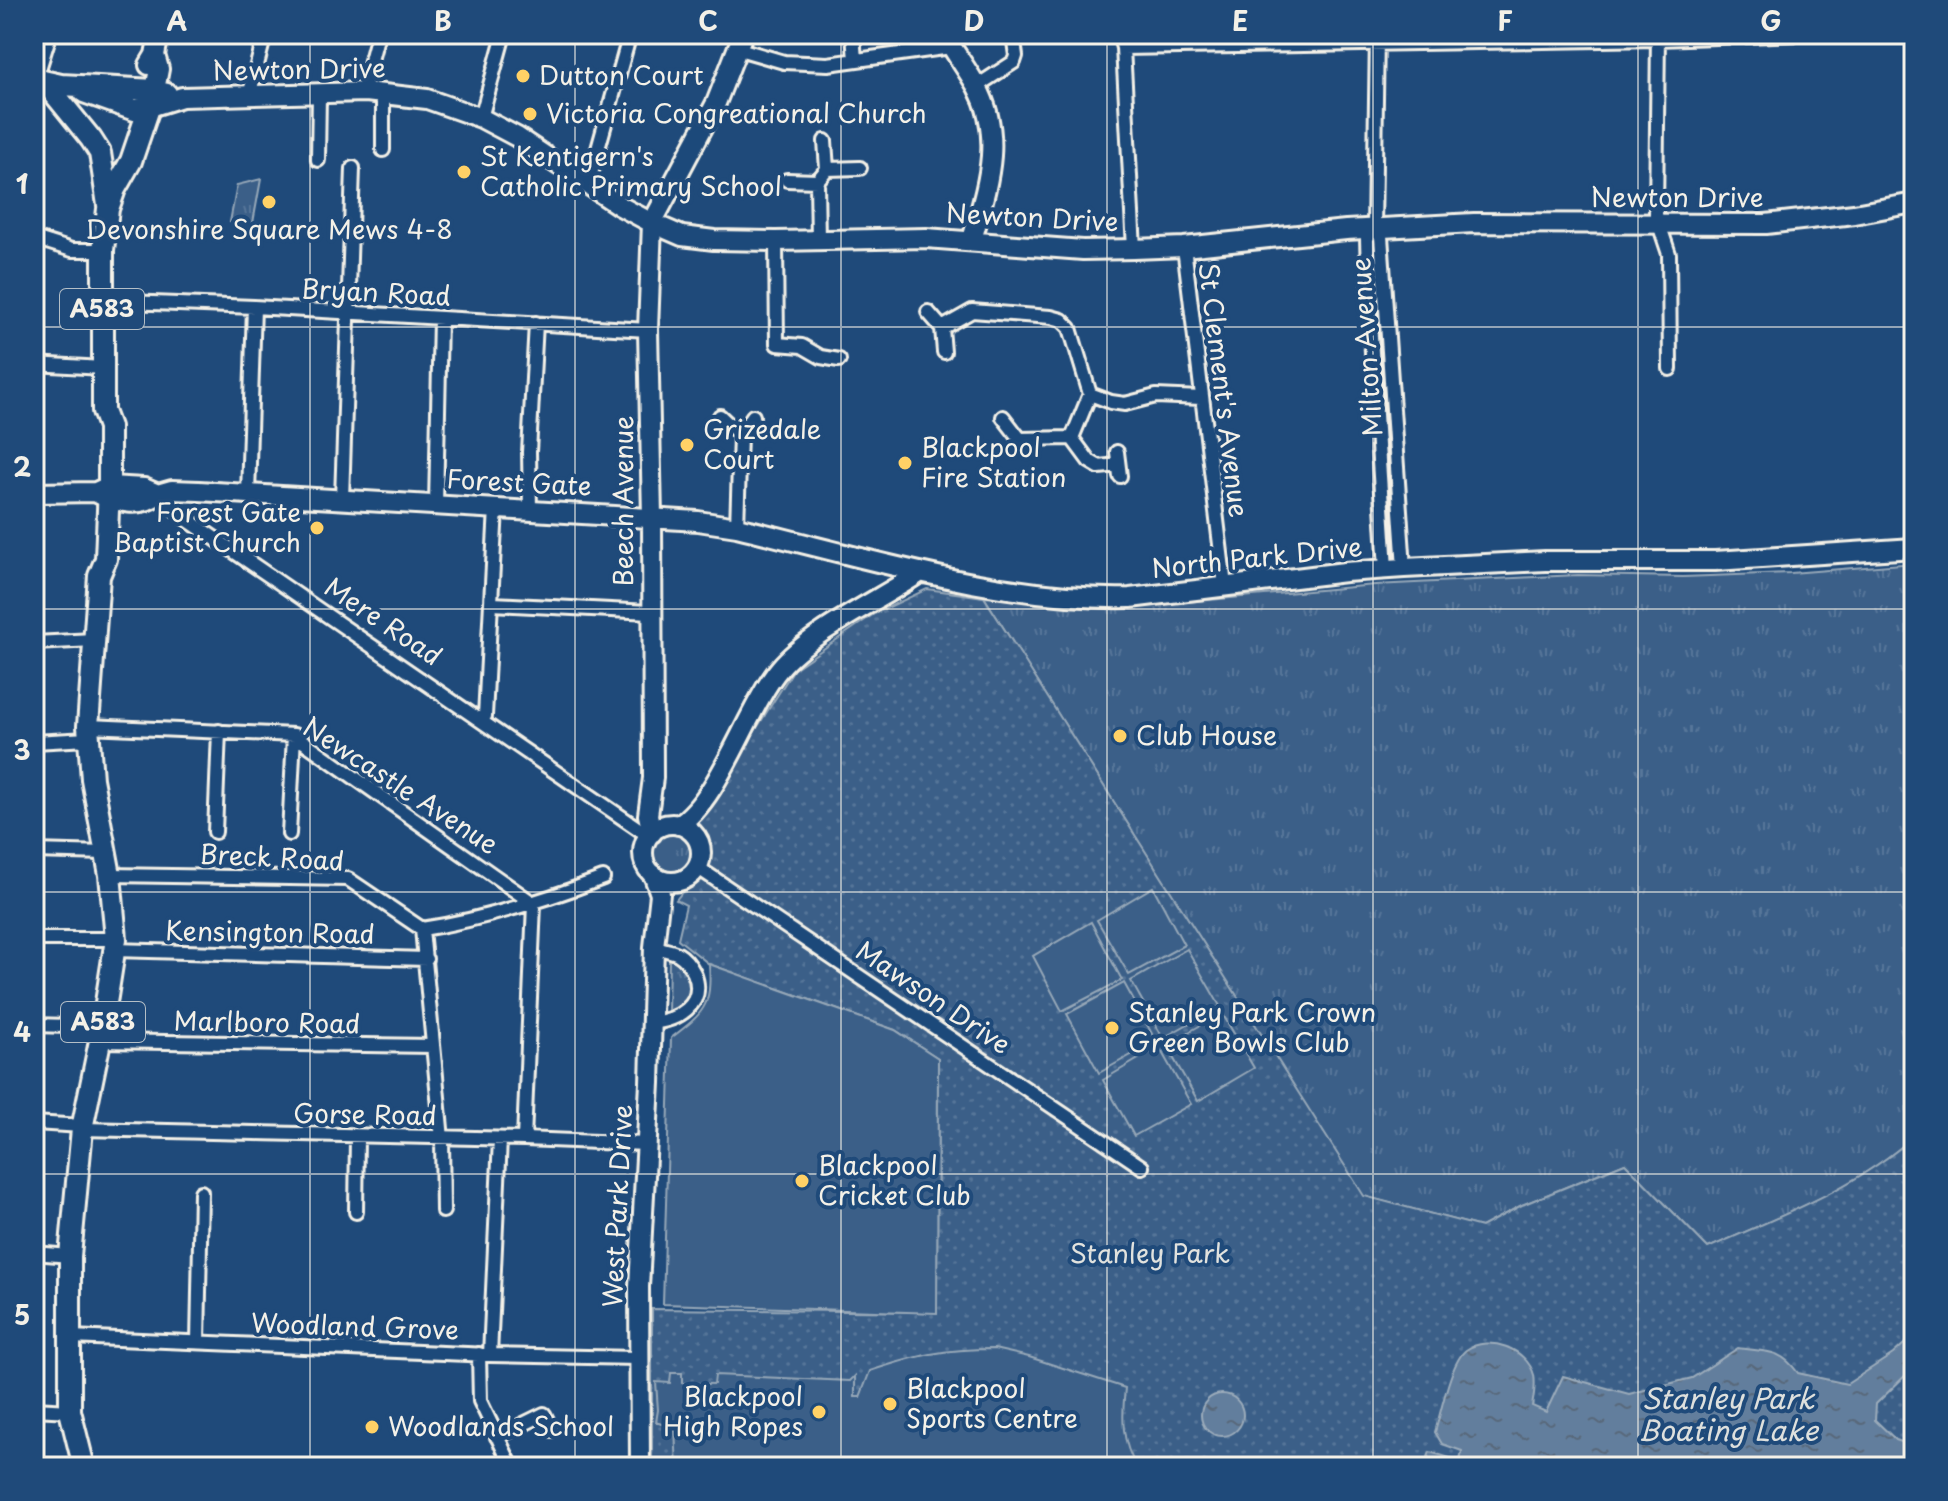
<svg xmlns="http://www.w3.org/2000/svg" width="1948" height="1501" font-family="'Playpen Sans',sans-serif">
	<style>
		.grass { fill: url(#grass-tufts); stroke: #97a8b8; stroke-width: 2 }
		.park { fill: url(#park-dots); stroke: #97a8b8; stroke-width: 2 }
		.pitch { fill: #3a5f88; stroke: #97a8b8; stroke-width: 2 }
		.water { fill: url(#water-ripples); stroke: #9cacbb; stroke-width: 2 }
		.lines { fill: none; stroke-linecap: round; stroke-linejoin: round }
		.street-casing { stroke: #f4f1e8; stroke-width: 18 }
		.secondary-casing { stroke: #f4f1e8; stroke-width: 24 }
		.primary-casing { stroke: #f4f1e8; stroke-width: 26 }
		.street { stroke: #1f4a7a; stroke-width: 12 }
		.secondary { stroke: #1f4a7a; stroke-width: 18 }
		.primary { stroke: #1f4a7a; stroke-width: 20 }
		.grid { fill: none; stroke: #f4f1e8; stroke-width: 2; stroke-opacity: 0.55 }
		.poi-dot { fill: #ffd166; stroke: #1f4a7a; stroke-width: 3 }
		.labels { text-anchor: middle; stroke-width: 8; stroke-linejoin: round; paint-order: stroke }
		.shield { fill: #1f4a7a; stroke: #b4bfc7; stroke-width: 2 }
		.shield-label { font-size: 24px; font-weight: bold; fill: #f4f1e8 }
		.street-label { font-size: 26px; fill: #f4f1e8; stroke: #1f4a7a }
		.poi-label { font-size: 26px; fill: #f4f1e8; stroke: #1f4a7a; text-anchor: start }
		.park-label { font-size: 26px; fill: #e1e2de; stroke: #1f4a7a }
		.water-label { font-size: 28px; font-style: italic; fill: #dee0dd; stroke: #1f4a7a }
		.neatline { fill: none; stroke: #f4f1e8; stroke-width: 3 }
		.grid-label { font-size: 26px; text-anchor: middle; font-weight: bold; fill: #f4f1e8 }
	</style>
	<defs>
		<pattern id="grass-tufts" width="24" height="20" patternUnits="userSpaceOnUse" patternTransform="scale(2)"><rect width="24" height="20" fill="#3a5f88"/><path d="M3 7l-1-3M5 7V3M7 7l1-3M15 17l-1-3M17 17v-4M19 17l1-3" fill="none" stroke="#577699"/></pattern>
		<pattern id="park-dots" width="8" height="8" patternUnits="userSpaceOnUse" patternTransform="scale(2)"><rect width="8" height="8" fill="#3a5f88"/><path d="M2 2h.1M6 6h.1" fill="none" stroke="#577699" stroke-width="1.8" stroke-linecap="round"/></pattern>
		<pattern id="water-ripples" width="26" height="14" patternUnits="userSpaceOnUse" patternTransform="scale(2)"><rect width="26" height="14" fill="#627e9d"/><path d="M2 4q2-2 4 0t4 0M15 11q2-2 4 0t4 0" fill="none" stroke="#58687a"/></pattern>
	</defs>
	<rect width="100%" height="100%" fill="#1f4a7a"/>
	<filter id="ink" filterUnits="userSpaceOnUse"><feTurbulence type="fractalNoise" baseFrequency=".0125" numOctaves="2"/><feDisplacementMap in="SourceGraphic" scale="16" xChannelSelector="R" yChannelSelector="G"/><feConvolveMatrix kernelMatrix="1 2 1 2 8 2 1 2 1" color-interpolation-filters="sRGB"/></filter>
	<g filter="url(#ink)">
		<!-- grass -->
		<path class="grass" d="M261 179 253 223 230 222 237 185Z
			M1381 244 1404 557 1386 558 1364 246Z
			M1914 563V1136C1857 1189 1778 1217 1708 1248L1625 1163 1522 1205 1481 1227 1363 1196 984 597 1119 608 1375 585 1578 575 1683 577 1791 573Z
			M648 854a24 24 0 1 1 48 0a24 24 0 1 1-48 0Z
			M669 958C689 963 699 994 681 1008 680 1009 668 1013 668 1014Z"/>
		<!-- park -->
		<path class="park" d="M927 589 984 597 1364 1196 1481 1227 1522 1205 1625 1163 1708 1248C1778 1217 1857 1188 1914 1136V1467H652V1309L937 1312 938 1058 895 1030 709 964 678 939 686 905 676 900 705 863 703 848 688 823 707 812 712 799 794 669 874 614Z"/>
		<!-- pitch -->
		<path class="pitch" d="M1153 887 1184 945 1129 975 1097 920Z
			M1091 922 1122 980 1062 1011 1033 956Z
			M1187 949 1220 1006 1163 1038 1131 981Z
			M709 964 895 1030 938 1058 937 1313 663 1304 671 1038C704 1013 712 1006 709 964Z
			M1124 983 1156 1041 1099 1073 1067 1014Z
			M1222 1013 1254 1068 1198 1101 1166 1045Z
			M1159 1047 1191 1104 1134 1136 1103 1080Z
			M994 1349 1029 1357 1125 1388C1122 1417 1121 1442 1137 1467H677L675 1429 656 1422 658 1410 656 1382 670 1383 671 1373H682V1383L714 1384 715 1375 850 1381 855 1376V1397H860L870 1371C918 1355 943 1349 994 1349Z"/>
		<!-- water -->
		<path class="water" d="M1914 1335V1367L1876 1404 1875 1420 1896 1440 1914 1446V1467H1424L1430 1452 1460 1461 1462 1451 1442 1444 1435 1432C1441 1412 1451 1361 1466 1350 1489 1334 1527 1349 1534 1375 1536 1386 1534 1395 1532 1406L1546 1412 1563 1376 1629 1394 1692 1378 1738 1348C1766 1352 1780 1348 1798 1373L1847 1384 1893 1354Z
			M1201 1415a21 21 0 1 1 42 0a21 21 0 1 1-42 0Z"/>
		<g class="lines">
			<defs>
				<path id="street" d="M853 34 855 60
					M1119 34 1123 48 1134 249
					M1658 34 1656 215 1669 254 1670 369
					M1123 48 1658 39 1801 34
					M739 49 784 62 828 64 951 47
					M36 79 50 34
					M977 86 1014 62 1016 56 1013 34
					M366 92 365 83 378 34
					M383 93V150
					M249 96 265 34
					M481 118 504 34
					M318 160 319 94
					M827 169 860 168
					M787 180 817 181
					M588 185 630 34
					M1374 229 1367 238 1369 306 1386 569
					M1374 229 1381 236 1404 568
					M1374 229 1377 34
					M34 238 72 250H103
					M776 241 777 344 802 346 821 357 839 360
					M818 241 817 181 827 169 825 141
					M1184 247 1225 586
					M102 301 254 307 648 330
					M928 312 942 328 944 352
					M942 328 972 311 1051 317 1062 320 1070 328 1090 394 1111 402 1125 404 1156 396 1201 398
					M34 364 103 368
					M720 416 740 435
					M1003 417 1020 439 1072 438 1090 394
					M1072 438 1089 461 1099 467 1118 465
					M1117 452 1120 476
					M158 494 185 518 649 836
					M248 494 254 307
					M342 499 353 168
					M436 504 440 319
					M530 510 529 452 536 323
					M737 527 740 435 753 416
					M492 604 650 612
					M34 643 94 640
					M482 721 485 716 496 508
					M88 726 294 735 534 904
					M34 742 88 739
					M215 832 219 731
					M289 834 294 735
					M34 851 106 853
					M697 867 1142 1167
					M110 875 348 879 422 929C485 919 543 901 603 878
					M422 929 442 1139 443 1211
					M34 939H116
					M114 950 426 959
					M650 1023C677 1021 707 1005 694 973 690 965 685 958 678 954 670 950 661 949 654 947
					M34 1025 102 1027
					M100 1041 433 1046
					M34 1123 82 1126
					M82 1129 524 1139 647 1144
					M524 1139 534 904
					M356 1212 357 1137
					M34 1253 70 1256
					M71 1337 490 1355 638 1358
					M198 1342 201 1192
					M479 1354 480 1401 512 1467
					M490 1355 500 1139
					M34 1409 70 1411
					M497 1437 544 1414 552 1430"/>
				<path id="secondary" d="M944 34C954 52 967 69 977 87 1005 138 986 189 972 240
					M155 55 159 69 155 90 167 93
					M149 65 155 55 159 34
					M150 107 182 97 366 92 427 99 481 118 517 137 620 206 652 223 682 236 714 240 776 241 926 238 1083 250 1134 249 1184 247 1346 230 1474 223 1766 224 1854 214 1914 203
					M34 493 96 492 109 486 144 488 158 494 172 490 199 491 698 521 737 527C863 557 1001 601 1130 598L1345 572 1404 568 1545 561H1715L1914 548
					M97 493C114 503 143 508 158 494
					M643 853a29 29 0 1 1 58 0a29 29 0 1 1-58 0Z
					M678 825C719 801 747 707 780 668 810 632 881 599 921 572
					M652 833 648 815 653 778 652 517 648 330 652 223 716 103 743 34
					M640 1467 639 1287 650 1083 654 947 660 894 653 874"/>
				<path id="primary" d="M34 79 61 85 155 90 131 161 115 189 108 209 103 250V411L109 427V486L106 559 99 576 88 726 92 779 110 875 116 939 100 1041 82 1129 70 1256V1411L84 1467
					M44 81 91 139 100 153 108 205
					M84 92 135 110 150 107"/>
			</defs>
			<!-- street casing -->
			<use href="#street" class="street-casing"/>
			<!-- secondary casing -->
			<use href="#secondary" class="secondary-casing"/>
			<!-- primary casing -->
			<use href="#primary" class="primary-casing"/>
			<!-- street -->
			<use href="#street" class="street"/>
			<!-- secondary -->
			<use href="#secondary" class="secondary"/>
			<!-- primary -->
			<use href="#primary" class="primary"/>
		</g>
	</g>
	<!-- grid -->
	<path class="grid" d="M310 34V1467M575 34V1467M841 34V1467M1107 34V1467M1373 34V1467M1638 34V1467M34 327H1914M34 609H1914M34 892H1914M34 1174H1914"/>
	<!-- markers -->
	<g class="poi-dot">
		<circle cx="523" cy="76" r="8"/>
		<circle cx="530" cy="114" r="8"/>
		<circle cx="464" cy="172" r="8"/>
		<circle cx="269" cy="202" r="8"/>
		<circle cx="687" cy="445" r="8"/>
		<circle cx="905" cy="463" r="8"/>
		<circle cx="317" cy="528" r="8"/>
		<circle cx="1120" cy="736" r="8"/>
		<circle cx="1112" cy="1028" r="8"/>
		<circle cx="802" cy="1181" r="8"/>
		<circle cx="890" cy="1404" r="8"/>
		<circle cx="819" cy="1412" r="8"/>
		<circle cx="372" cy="1427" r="8"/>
	</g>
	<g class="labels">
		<!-- shield labels -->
		<g class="shield">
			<rect x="60" y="289" width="84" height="40" rx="6"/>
			<rect x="61" y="1002" width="84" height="40" rx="6"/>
		</g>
		<g class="shield-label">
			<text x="102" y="317">A583</text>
			<text x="103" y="1030">A583</text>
		</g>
		<!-- street labels -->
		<g class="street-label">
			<text transform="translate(299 70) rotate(-1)" y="9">Newton Drive</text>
			<text x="1677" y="207">Newton Drive</text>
			<text transform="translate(1032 218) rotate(3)" y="9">Newton Drive</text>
			<text transform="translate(376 293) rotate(3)" y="9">Bryan Road</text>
			<text transform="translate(1367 347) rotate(-94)" y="9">Milton Avenue</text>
			<text transform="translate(1223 390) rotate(83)" y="9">St Clement's Avenue</text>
			<text transform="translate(519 483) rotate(3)" y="9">Forest Gate</text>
			<text transform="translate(624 501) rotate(-90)" y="9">Beech Avenue</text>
			<text transform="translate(1257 558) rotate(-6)" y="9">North Park Drive</text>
			<text transform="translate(383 622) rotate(34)" y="9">Mere Road</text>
			<text transform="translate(400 786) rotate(33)" y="9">Newcastle Avenue</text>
			<text transform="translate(272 858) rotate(3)" y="9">Breck Road</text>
			<text transform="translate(270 933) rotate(1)" y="9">Kensington Road</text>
			<text transform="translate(933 998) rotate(34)" y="9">Mawson Drive</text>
			<text transform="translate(267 1023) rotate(1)" y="9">Marlboro Road</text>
			<text transform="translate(365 1115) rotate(1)" y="9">Gorse Road</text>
			<text transform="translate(618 1206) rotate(-87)" y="9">West Park Drive</text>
			<text transform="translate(355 1327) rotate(2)" y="9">Woodland Grove</text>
		</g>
		<!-- poi labels -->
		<g class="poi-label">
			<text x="539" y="85">Dutton Court</text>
			<text x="546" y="123">Victoria Congreational Church</text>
			<text x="480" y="166">St Kentigern's<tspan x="480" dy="30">Catholic Primary School</tspan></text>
			<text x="269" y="239" text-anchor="middle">Devonshire Square Mews 4-8</text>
			<text x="703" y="439">Grizedale<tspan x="703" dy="30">Court</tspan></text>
			<text x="921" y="457">Blackpool<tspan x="921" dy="30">Fire Station</tspan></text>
			<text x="301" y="522" text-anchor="end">Forest Gate<tspan x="301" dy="30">Baptist Church</tspan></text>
			<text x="1136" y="745">Club House</text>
			<text x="1128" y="1022">Stanley Park Crown<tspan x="1128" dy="30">Green Bowls Club</tspan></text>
			<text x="818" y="1175">Blackpool<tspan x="818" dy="30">Cricket Club</tspan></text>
			<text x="906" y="1398">Blackpool<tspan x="906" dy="30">Sports Centre</tspan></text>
			<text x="803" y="1406" text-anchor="end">Blackpool<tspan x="803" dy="30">High Ropes</tspan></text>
			<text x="388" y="1436">Woodlands School</text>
		</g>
		<!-- park labels -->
		<g class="park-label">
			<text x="1150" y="1263">Stanley Park</text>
		</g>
		<!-- water labels -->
		<g class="water-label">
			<text x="1728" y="1409">Stanley Park<tspan x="1728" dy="32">Boating Lake</tspan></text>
		</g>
	</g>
	<!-- margin -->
	<rect width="1948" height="1501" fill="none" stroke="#1f4a7a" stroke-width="88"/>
	<rect x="44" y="44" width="1860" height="1413" class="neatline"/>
	<g class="grid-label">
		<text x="177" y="31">A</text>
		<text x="443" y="31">B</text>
		<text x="708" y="31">C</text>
		<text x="974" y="31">D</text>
		<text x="1240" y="31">E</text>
		<text x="1505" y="31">F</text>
		<text x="1771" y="31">G</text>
		<text x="22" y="194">1</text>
		<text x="22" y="477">2</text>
		<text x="22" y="760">3</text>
		<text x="22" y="1042">4</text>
		<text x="22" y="1325">5</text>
	</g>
</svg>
